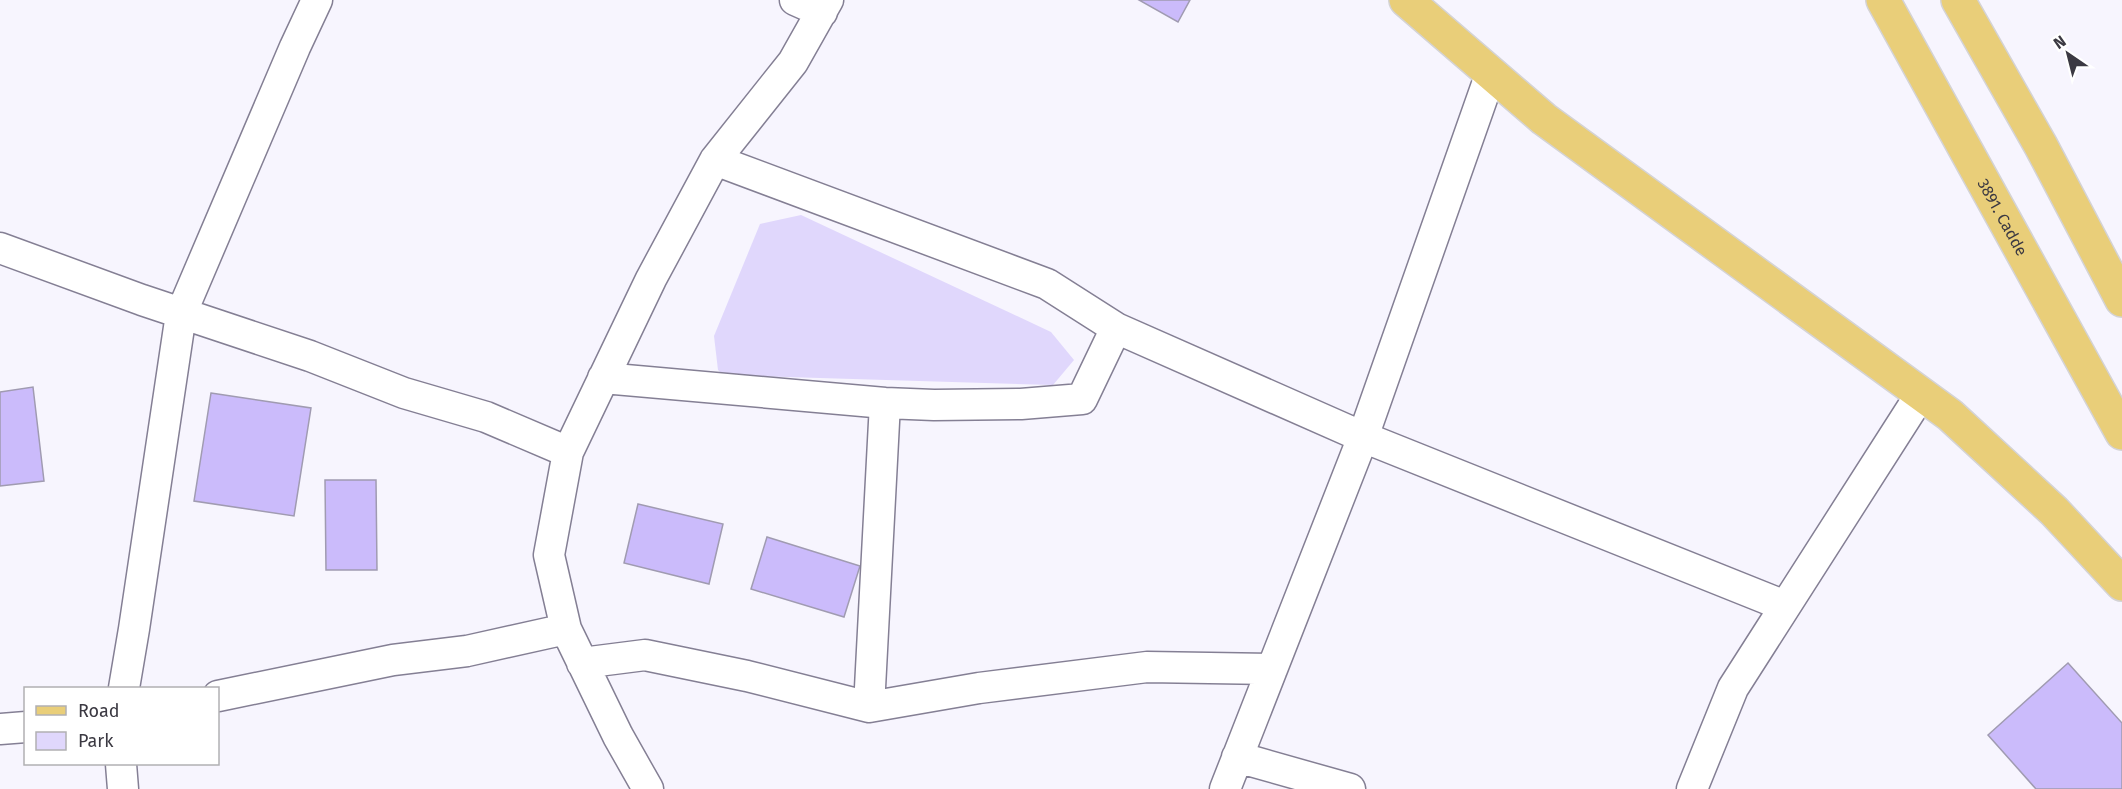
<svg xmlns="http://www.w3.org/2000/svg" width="2122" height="789" font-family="'Fira Sans',sans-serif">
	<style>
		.green { fill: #e0d7fc }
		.building { fill: #cbbbfb; stroke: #a09bb1; stroke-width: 1.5 }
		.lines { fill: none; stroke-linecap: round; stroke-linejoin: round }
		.minor-casing { stroke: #847f94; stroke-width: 33 }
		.major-casing { stroke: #d4d3d5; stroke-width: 36 }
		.minor { stroke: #fff; stroke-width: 30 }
		.major { stroke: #e9ce79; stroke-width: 33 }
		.labels { text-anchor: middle; stroke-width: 4.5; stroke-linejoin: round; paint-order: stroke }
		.street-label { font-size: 16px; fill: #3b3942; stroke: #fff }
	</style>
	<rect width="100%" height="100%" fill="#f7f5fe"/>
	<!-- green -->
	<path class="green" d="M801 215 1051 332 1074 360 1053 385 723 375 718 370 714 336 760 224Z"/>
	<!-- building -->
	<path class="building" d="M1139 0H1190L1178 22Z
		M33 387 44 481 0 486V392Z
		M211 393 311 408 294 516 194 501Z
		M325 480H376L377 570H326Z
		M638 504 723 524 709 584 624 563Z
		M767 537 860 566 844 617 751 589Z
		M2068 663 2122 723V789H2036L1988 735Z"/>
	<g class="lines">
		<defs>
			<path id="minor" d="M795 0 822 12
				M715 160 1047 284 1116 328
				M0 248 142 300 310 356 404 393 486 417 568 452
				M603 378 885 403 934 405 1021 404 1082 399 1116 328 1363 437 1785 606
				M582 663 645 655 747 676 869 707 979 688 1147 667 1272 669
				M124 688 134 629 181 314 295 47 317 0
				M218 696 393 660 467 651 566 629
				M869 707 885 403
				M0 729 26 727
				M1237 757 1350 789
				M121 764 123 789
				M648 789 618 736 566 629 549 555 568 452 651 279 715 160 793 62 828 0
				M1225 789 1363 437 1491 73
				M1692 789 1733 688 1921 394"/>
			<g id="major">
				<path d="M1406 0 1544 119 1950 415 2054 511 2122 584"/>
				<path id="s1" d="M1883 0 2122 433"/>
				<path d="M1958 0 2041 146 2122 300"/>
			</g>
		</defs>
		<!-- minor casing -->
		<use href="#minor" class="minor-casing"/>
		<!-- major casing -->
		<use href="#major" class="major-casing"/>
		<!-- minor -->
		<use href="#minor" class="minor"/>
		<!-- major -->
		<use href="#major" class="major"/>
	</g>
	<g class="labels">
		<!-- street labels -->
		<g class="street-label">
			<text dy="6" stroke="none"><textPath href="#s1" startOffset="248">3891. Cadde</textPath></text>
		</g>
	</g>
	<!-- legend -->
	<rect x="24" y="687" width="195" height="78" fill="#ffffff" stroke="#b1b0b3" stroke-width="1.5"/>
	<rect x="36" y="706" width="30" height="9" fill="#e9ce79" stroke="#b1b0b3" stroke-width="1.5"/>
	<text x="78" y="717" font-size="18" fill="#3b3942">Road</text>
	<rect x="36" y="732" width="30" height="18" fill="#e0d7fc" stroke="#b1b0b3" stroke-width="1.5"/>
	<text x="78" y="747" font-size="18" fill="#3b3942">Park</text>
	<!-- north arrow -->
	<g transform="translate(2068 54) rotate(325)" stroke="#ffffff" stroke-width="4.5" paint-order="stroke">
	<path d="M0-4.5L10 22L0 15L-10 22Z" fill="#3b3942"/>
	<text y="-9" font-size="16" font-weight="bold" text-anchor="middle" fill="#3b3942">N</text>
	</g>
</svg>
